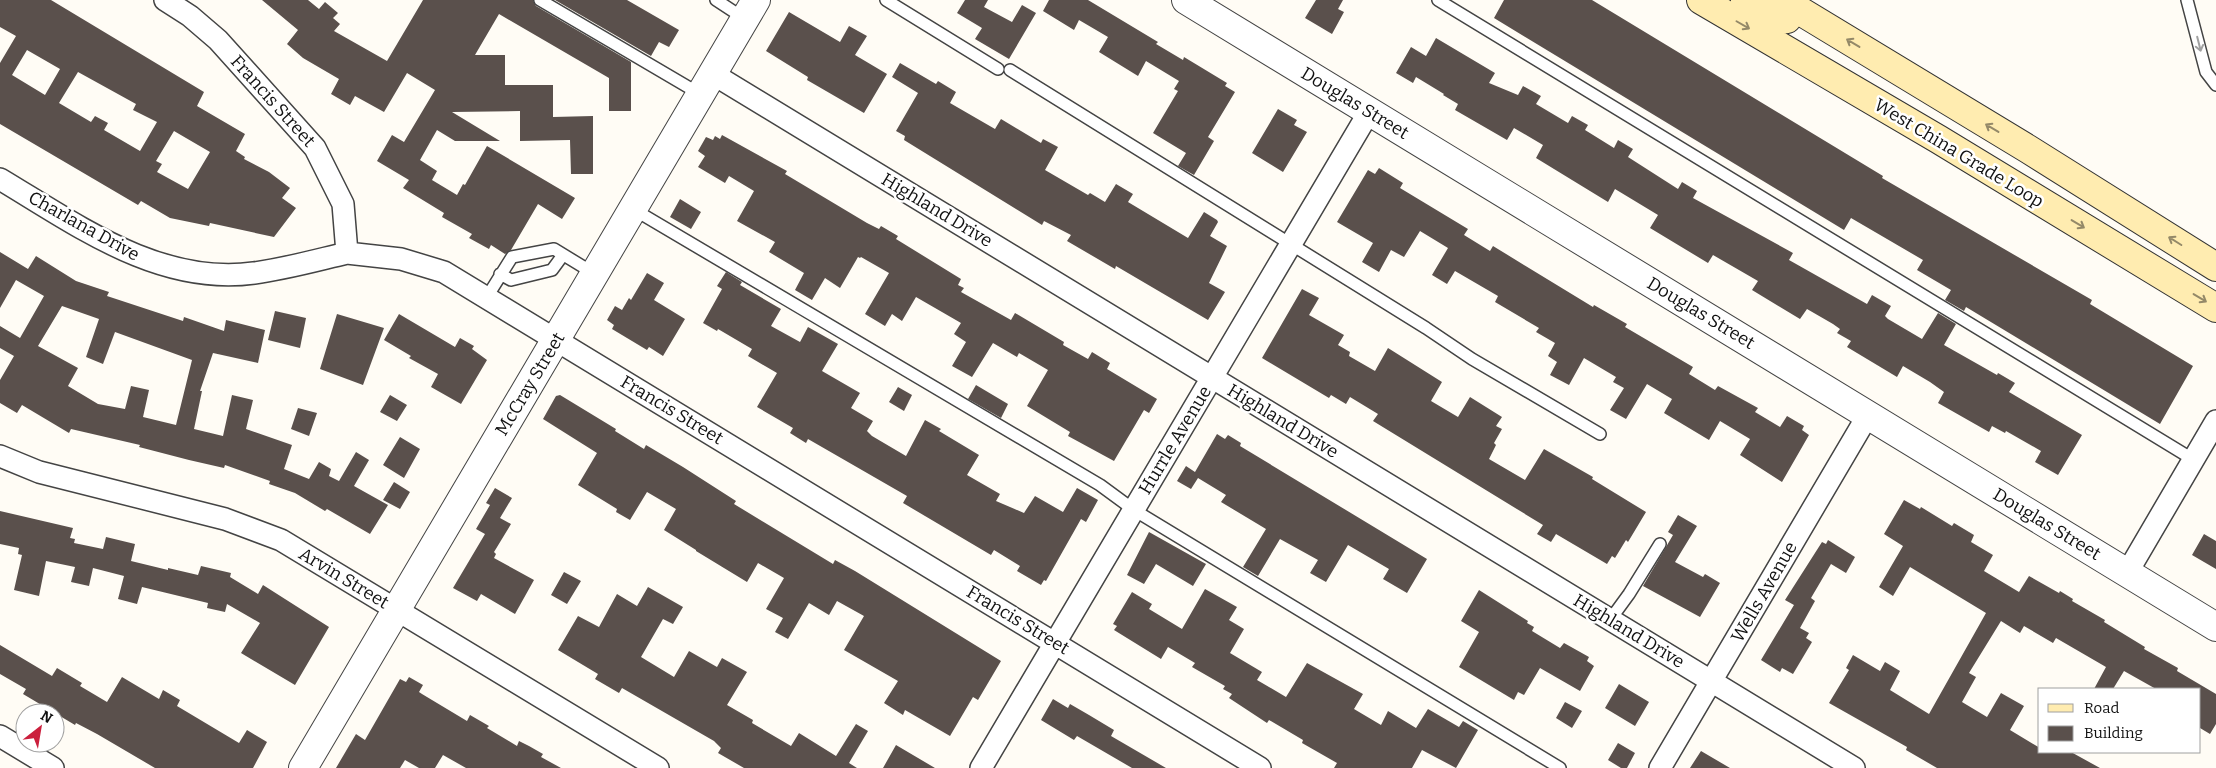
<svg xmlns="http://www.w3.org/2000/svg" width="2216" height="768" font-family="Bitter,serif">
	<style>
		.building { fill: #5a504c; fill-rule: evenodd }
		.lines { fill: none; stroke-linecap: round; stroke-linejoin: round }
		.service-casing { stroke: #444; stroke-width: 14 }
		.minor-casing { stroke: #444; stroke-width: 24 }
		.tertiary-casing { stroke: #444; stroke-width: 30 }
		.secondary-casing { stroke: #333; stroke-width: 30 }
		.service { stroke: #fff; stroke-width: 11 }
		.minor { stroke: #fff; stroke-width: 21 }
		.tertiary { stroke: #fff; stroke-width: 28 }
		.secondary { stroke: #ffecb0; stroke-width: 28 }
		.oneway { stroke: #948968 }
		.oneway2 { stroke: #a0a0a0 }
		.labels { text-anchor: middle; stroke-width: 5; stroke-linejoin: round; paint-order: stroke }
		.street-label { font-size: 18px; fill: #111; stroke: #fff }
	</style>
	<rect width="100%" height="100%" fill="#fffcf5"/>
	<!-- building -->
	<path class="building" d="M0 0H51L204 92 197 106 245 134 236 151 245 157 244 159 269 172 290 188 282 198 296 208 274 237 210 223 209 226 170 218 141 201 138 205 0 124V63L16 36 0 27ZM27 50 60 69 45 95 12 75ZM78 72 136 104 133 110 157 122 140 151 104 130 108 123 95 116 91 122 59 103ZM174 131 210 152 188 189 157 172 162 164 156 161Z
		M262 0H308L319 9 325 2 338 13 333 18 340 24 334 31 387 61 423 0H533L536 6 631 62V111H609V78L499 14 475 55H505V85H553V117L593 116V174H571L570 140 520 141V111L452 112 500 141H455L437 130 420 160 437 171 432 180 457 195 463 184 465 185 487 146 575 198 562 219 538 204 511 250 505 254 491 245 489 249 469 238 472 234 442 217 444 213 403 188 409 180 377 161 392 135 404 142 435 90 407 73 384 112 355 96 350 105 331 94 339 79 303 58 287 44 298 30Z
		M555 0H627L679 30 669 47 659 42 651 56Z
		M965 0H988L984 7 1012 22 1022 5 1036 13 1009 59 975 39 982 28 957 13Z
		M1049 0H1088L1158 42 1156 44 1183 60 1184 57 1227 83 1225 86 1235 92 1208 137 1214 141 1194 175 1178 166 1186 153 1153 133 1178 91 1174 89 1179 81 1146 61 1138 76 1099 52 1108 37 1079 20 1074 30 1043 11Z
		M1316 0H1343L1338 9 1344 12 1332 34 1305 18Z
		M1504 0H1592L1883 176 1882 178 2092 300 2090 304 2193 366 2160 424 1966 307 1964 311 1945 300 1951 290 1917 270 1923 260 1851 218 1844 230 1494 18Z
		M789 12 840 42 849 26 867 36 855 55 887 74 864 113 807 80 808 77 766 51Z
		M1436 38 1495 73 1489 83 1518 95 1523 86 1541 96 1536 104 1568 123 1572 116 1588 125 1585 130 1614 148 1618 140 1633 149 1628 157 1678 189 1682 182 1697 191 1693 198 1793 253 1789 260 1867 304 1872 295 1891 306 1885 316 1888 319 1922 339 1938 313 1956 324 1944 345 1997 375 1998 373 2015 383 2009 392 2082 435 2058 475 2035 462 2041 451 2006 431 2005 433 1992 426 1989 432 1938 403 1944 392 1930 382 1903 366 1897 377 1847 347 1851 341 1837 333 1840 329 1833 324 1807 309 1800 319 1752 290 1758 281 1713 255 1708 263 1650 228 1658 215 1615 189 1608 202 1536 158 1543 145 1514 128 1507 140 1455 110 1458 104 1443 95 1444 94 1416 77 1413 83 1396 73 1411 47 1426 56Z
		M900 63 936 84 938 81 956 92 950 103 995 129 1001 119 1041 143 1043 139 1058 147 1045 170 1088 195 1090 193 1105 202 1116 184 1133 194 1128 202 1188 238 1204 212 1217 220 1218 222 1210 236 1227 246 1209 283 1225 292 1208 320 1116 266 1115 269 1067 241 1071 235 1044 221 1042 225 904 140 905 136 896 131 918 93 892 77Z
		M1278 109 1297 120 1294 125 1307 132 1283 172 1252 153Z
		M722 135 787 171 785 174 867 223 879 229 881 226 898 236 896 239 961 279 958 285 964 288 961 292 1011 320 1015 313 1064 342 1063 345 1088 359 1092 352 1110 363 1107 369 1157 399 1149 413 1144 410 1114 461 1068 436 1070 432 1027 406 1048 370 1019 353 1017 357 993 343 972 377 952 366 966 342 954 334 961 323 916 297 902 321 892 314 885 326 865 314 889 273 861 257 860 258 858 257 840 288 825 278 812 300 795 290 804 273 769 252 775 242 737 221 754 191 729 176 725 183 698 167 705 156 698 151 706 137 713 140 715 136 720 139Z
		M1379 168 1403 183 1400 188 1468 229 1464 235 1490 251 1493 246 1593 307 1594 305 1627 324 1625 327 1693 367 1689 374 1715 390 1718 386 1758 408 1755 412 1780 427 1787 416 1804 426 1802 430 1809 435 1782 482 1740 455 1750 439 1720 421 1709 440 1664 413 1672 399 1647 384 1626 419 1610 410 1624 388 1613 382 1616 377 1584 358 1569 385 1550 375 1557 362 1548 356 1555 343 1536 332 1539 328 1495 302 1498 296 1455 271 1447 284 1432 275 1448 248 1420 231 1404 257 1391 250 1379 272 1362 262 1373 243 1337 222 1368 170 1375 174Z
		M680 199 701 212 691 229 670 217Z
		M0 252 28 269 36 256 76 281 109 292 107 296 183 321 184 317 224 331 226 320 265 330 258 363 213 353 200 391H202L194 429 223 436 232 395 253 400 246 429 292 445 284 469 309 479 319 462 331 469 329 476 339 481 356 452 369 460 354 486 388 505 370 534 327 509 325 511 295 493 269 484 270 481 225 465 224 468 189 460 139 447 140 445 71 429 69 433 22 405 17 413 0 403V380L14 356 0 348V326L20 338 44 296 16 280 0 308ZM62 306 99 319 86 357 103 364 115 332 192 360 176 425 143 417 149 390 131 386 125 409 98 404 68 386 78 368 38 346Z
		M726 272 742 282 740 285 781 309 771 326 800 342 808 327 838 344 822 371 860 393 851 408 873 421 867 431 872 436 906 456 925 420 941 429 939 431 979 455 967 475 1000 494 996 501 1024 513 1035 496 1063 512 1077 488 1098 500 1086 522 1081 519 1046 581 1044 580 1041 585 1017 571 1020 566 994 550 991 555 903 503 907 496 808 439 806 443 790 433 793 428 757 407 777 373 748 356 752 349 718 329 717 331 703 323 722 289 717 286Z
		M647 273 664 283 654 300 685 319 663 356 649 347 647 350 612 329 614 325 607 320 615 306 622 310 629 298 631 300Z
		M1302 289 1319 298 1309 315 1344 335 1338 345 1350 352 1349 356 1375 371 1388 348 1442 382 1431 401 1458 417 1470 397 1502 417 1496 426 1502 429 1494 443 1496 445 1489 459 1525 480 1544 449 1593 477 1592 479 1646 512 1628 542 1626 540 1615 558 1612 556 1607 564 1556 534 1551 542 1537 534 1543 525 1373 421 1378 414 1350 397 1346 404 1331 395 1329 398 1262 358Z
		M275 311 306 318 300 348 268 340Z
		M337 314 384 328 363 385 320 369Z
		M399 314 455 347 460 338 474 346 472 349 487 360 461 404 431 387 438 374 409 358 411 356 384 340Z
		M976 385 1008 404 1001 418 968 399Z
		M898 387 912 395 904 411 889 402Z
		M390 395 407 405 397 421 380 412Z
		M560 395 616 429 615 431 644 449 646 445 683 467 736 501 734 504 833 564 835 560 855 571 1001 661 978 700 973 697 950 736 905 710 903 715 884 703 898 681 844 650 864 616 837 601 829 615 809 603 788 639 775 632 783 618 766 609 784 578 758 563 747 582 696 551V550L664 530 676 509 647 492 630 520 616 512 617 509 578 485 597 453 543 419 556 396Z
		M298 408 317 413 309 436 291 429Z
		M1217 434 1225 439 1228 435 1241 443 1240 446 1427 559 1407 593 1383 579 1389 569 1348 545 1326 582 1310 573 1318 560 1280 539 1258 576 1243 567 1266 529 1221 502 1226 495 1198 478 1191 489 1177 481 1186 466 1195 472Z
		M400 437 420 449 404 478 383 465Z
		M394 482 410 492 400 509 383 500Z
		M495 488 512 498 500 518 511 524 494 552 496 554 494 558 534 580 515 614 481 594 477 601 453 588 485 534 476 529 490 505 486 503Z
		M1904 500 1920 509 1921 507 1952 526 1954 523 1974 535 1971 542 1993 555 1984 571 2019 592 2029 576 2059 593 2060 591 2073 599 2072 601 2105 620 2104 622 2145 647 2144 649 2178 668 2177 671 2216 694V724L2210 734 2200 728V689H2156L2124 671 2113 689H2094L2106 667 2056 638 2053 643 2024 626 2020 633 2001 621 1969 673 1976 677 1962 702 1987 717 2001 693 2024 706 2010 730 2040 748V752H2071L2100 768H1937L1906 750 1907 747 1829 703 1849 670 1846 668 1853 655 1880 671 1885 662 1900 671 1890 690 1929 714 1986 613 1910 567 1893 596 1879 587 1903 546 1884 534Z
		M0 511 73 528 70 538 75 539 74 543 103 549 106 537 135 544 131 561 168 570V568L198 575 201 566 231 573 230 577 258 594 263 585 329 627 295 685 241 653 260 623 227 604 225 612 207 608 208 603 142 587 137 604 118 599 124 576 93 568 89 586 71 582 75 567 46 561 39 596 14 590 22 555 18 554 19 548 0 544Z
		M1678 515 1697 526 1675 562 1703 577 1705 574 1720 583 1700 617 1643 586 1673 535 1668 532Z
		M1149 532 1206 564 1193 586 1156 564 1144 584 1127 575Z
		M2204 534 2216 541V569L2192 555Z
		M1828 540 1855 557 1846 573 1831 564 1811 598 1815 601 1800 628 1809 633 1806 638 1812 642 1793 674 1782 668 1780 672 1761 660 1794 605 1785 600 1822 542 1826 544Z
		M564 572 581 581 567 604 551 595Z
		M648 587 683 607 673 624 663 619 641 657 674 677 689 651 717 667 722 658 747 672 727 705 753 720 752 723 791 746 799 733 836 756 856 724 868 731 849 763 857 768H744L718 753 721 748 714 741 622 688 619 693 595 679 598 674 558 650 578 616 599 627 617 594 637 606Z
		M1205 589 1237 607 1229 620 1244 629 1230 653 1262 672 1257 680 1286 697 1307 663 1363 694 1354 709 1381 725 1388 711 1416 728 1428 709 1459 727 1463 721 1478 730 1456 768 1422 750 1412 768H1334L1337 763 1302 743 1303 740 1269 720 1267 723 1229 698 1232 694 1223 689 1225 686 1192 667 1195 663 1168 647 1161 659 1114 630 1117 626 1113 624 1132 592 1152 604 1149 609 1182 629Z
		M1479 590 1528 621 1527 623 1534 627 1532 631 1560 648 1564 643 1589 657 1587 661 1594 666 1580 691 1540 668 1524 695 1518 692 1514 700 1459 667 1479 632 1461 621Z
		M0 645 52 676 57 668 82 683 80 686 107 702 122 677 159 699 163 690 180 700 177 706 239 743 247 730 267 742 253 768H155L97 734 76 723 75 725 23 694 26 689 0 674Z
		M409 677 423 685 419 692 422 694 467 721 470 715 489 726 487 728 517 746 519 741 529 746 543 754 541 757 561 768H466L443 755 435 768H419L405 760 400 768H336L356 734 365 740 400 679 406 682Z
		M1619 684 1649 702 1635 726 1605 708Z
		M1053 699 1068 708 1070 704 1089 715 1114 730 1111 736 1166 768H1132L1077 736 1074 740 1041 720Z
		M1565 702 1582 711 1572 728 1556 718Z
		M1618 743 1635 753 1627 768H1621L1608 760Z
		M896 745 935 768H883Z
		M1701 751 1730 768H1690Z"/>
	<g class="lines">
		<defs>
			<path id="service" d="M540 0 700 94
				M716 0 745 19
				M886 0 998 69
				M1438 0 2194 460
				M2187 0 2206 72 2216 85
				M1010 70 1426 328 1472 359 1600 434
				M633 209 1100 485 1134 510 1560 768
				M500 274 511 280 552 270 563 255
				M487 297 512 257 554 249 595 274
				M1610 620 1629 594 1660 544"/>
			<path id="minor" d="M165 0 190 16 218 40 315 148 343 204 347 253 401 259 444 272 1260 768
				M713 74 1854 768
				M0 179C77 225 159 286 254 273 285 269 317 260 347 253
				M0 456 39 472 225 519 281 540 658 768
				M2127 573 2216 421
				M0 736 53 768
				M981 768 1369 112
				M1660 768 1868 415"/>
			<path id="tertiary" d="M1186 0 2216 627
				M303 768 756 0"/>
			<path id="secondary" d="M1701 0 1938 139 2216 308
				M1745 0 1778 20 1787 19 1795 8
				M1782 0 2028 149 2216 267"/>
		</defs>
		<!-- service casing -->
		<use href="#service" class="service-casing"/>
		<!-- minor casing -->
		<use href="#minor" class="minor-casing"/>
		<!-- tertiary casing -->
		<use href="#tertiary" class="tertiary-casing"/>
		<!-- secondary casing -->
		<use href="#secondary" class="secondary-casing"/>
		<!-- service -->
		<use href="#service" class="service"/>
		<!-- minor -->
		<use href="#minor" class="minor"/>
		<!-- tertiary -->
		<use href="#tertiary" class="tertiary"/>
		<!-- secondary -->
		<use href="#secondary" class="secondary"/>
	</g>
	<!-- one-way arrows -->
	<defs><path id="oneway-shaft" d="M-6 0H5M1.5-3L5.5 0L1.5 3" fill="none" stroke-width="1.6" stroke-linecap="round" stroke-linejoin="round" transform="scale(1.25)"/></defs>
	<g class="oneway">
		<use href="#oneway-shaft" transform="translate(1743 25) rotate(30)"/>
		<use href="#oneway-shaft" transform="translate(1853 43) rotate(-149)"/>
		<use href="#oneway-shaft" transform="translate(1992 128) rotate(-149)"/>
		<use href="#oneway-shaft" transform="translate(2078 224) rotate(31)"/>
		<use href="#oneway-shaft" transform="translate(2175 241) rotate(-148)"/>
		<use href="#oneway-shaft" transform="translate(2200 298) rotate(31)"/>
	</g>
	<use class="oneway2" href="#oneway-shaft" transform="translate(2199 44) rotate(76)"/>
	<g class="labels">
		<!-- street labels -->
		<g class="street-label">
			<text transform="translate(273 101) rotate(48)" y="6">Francis Street</text>
			<text transform="translate(1355 103) rotate(31)" y="6">Douglas Street</text>
			<text transform="translate(1959 153) rotate(31)" y="6">West China Grade Loop</text>
			<text transform="translate(937 210) rotate(31)" y="6">Highland Drive</text>
			<text transform="translate(84 226) rotate(29)" y="6">Charlana Drive</text>
			<text transform="translate(1701 313) rotate(31)" y="6">Douglas Street</text>
			<text transform="translate(530 384) rotate(-59)" y="6">McCray Street</text>
			<text transform="translate(672 410) rotate(31)" y="6">Francis Street</text>
			<text transform="translate(1283 421) rotate(31)" y="6">Highland Drive</text>
			<text transform="translate(1175 440) rotate(-59)" y="6">Hurrle Avenue</text>
			<text transform="translate(2047 524) rotate(31)" y="6">Douglas Street</text>
			<text transform="translate(344 578) rotate(31)" y="6">Arvin Street</text>
			<text transform="translate(1764 592) rotate(-60)" y="6">Wells Avenue</text>
			<text transform="translate(1018 620) rotate(31)" y="6">Francis Street</text>
			<text transform="translate(1629 631) rotate(31)" y="6">Highland Drive</text>
		</g>
	</g>
	<!-- legend -->
	<rect x="2038" y="688" width="162" height="65" fill="#ffffff" stroke="#a0a0a0"/>
	<rect x="2048" y="704" width="25" height="8" fill="#ffecb0" stroke="#a0a0a0"/>
	<text x="2084" y="713" font-size="15" fill="#111111">Road</text>
	<rect x="2048" y="726" width="25" height="15" fill="#5a504c" stroke="#a0a0a0"/>
	<text x="2084" y="738" font-size="15" fill="#111111">Building</text>
	<!-- north arrow -->
	<g transform="translate(40 728) rotate(31)"><circle r="24" fill="#ffffff" stroke="#a0a0a0"/>
	<path d="M0-4L9 19L0 12L-9 19Z" fill="#cb1f3d"/>
	<text y="-8" font-size="14" font-weight="bold" text-anchor="middle" fill="#111111">N</text>
	</g>
</svg>
